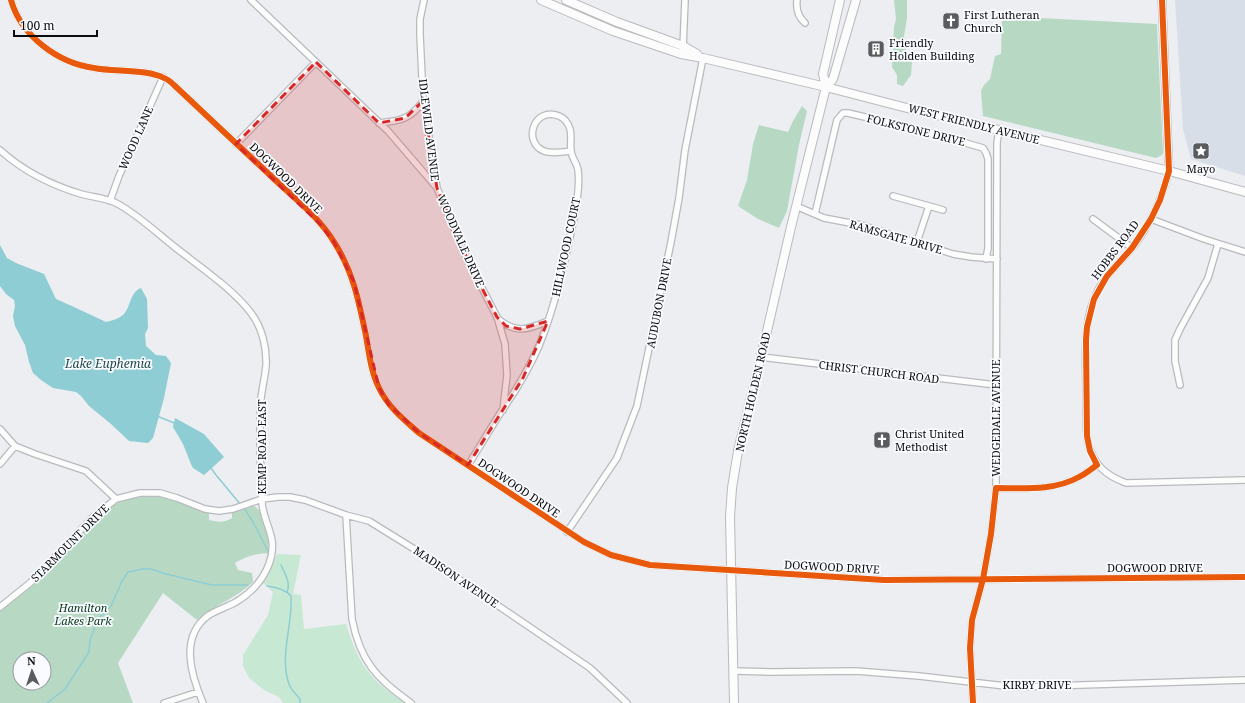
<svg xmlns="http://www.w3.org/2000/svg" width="1245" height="703" font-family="'Noto Serif',serif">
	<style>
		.built { fill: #d8dee7 }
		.green { fill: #c7e9d4 }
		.forest { fill: #b7d9c4; fill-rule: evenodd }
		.water { fill: #8ecdd3 }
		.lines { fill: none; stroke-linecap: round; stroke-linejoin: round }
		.stream { stroke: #8ecdd3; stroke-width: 1.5 }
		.minor-casing { stroke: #b8babd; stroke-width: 8 }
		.tertiary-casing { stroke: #b8babd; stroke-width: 9 }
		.secondary-casing { stroke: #b8babd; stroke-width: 10 }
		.minor { stroke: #fcfcfd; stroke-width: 5.5 }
		.tertiary { stroke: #fcfcfd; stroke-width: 7 }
		.secondary { stroke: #fcfcfd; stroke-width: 8 }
		.cycleway-casing { stroke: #f9fbfe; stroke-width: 8 }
		.cycleway { stroke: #e8590c; stroke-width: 6 }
		.marked { fill: #d62828; fill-opacity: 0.2; stroke: #d62828; stroke-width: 3; stroke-dasharray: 8 5; stroke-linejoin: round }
		.labels { text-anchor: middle; stroke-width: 3.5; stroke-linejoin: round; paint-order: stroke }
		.poi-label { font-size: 11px; fill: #0b0c0e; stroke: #f9fbfe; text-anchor: start }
		.street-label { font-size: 11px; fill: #0b0c0e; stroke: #f9fbfe }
		.park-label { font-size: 11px; font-style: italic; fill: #03351a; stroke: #f9fbfe }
		.water-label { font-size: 12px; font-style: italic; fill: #1f494c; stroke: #f9fbfe }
	</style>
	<rect width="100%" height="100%" fill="#eceef2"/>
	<!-- built -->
	<path class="built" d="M1175 0H1245V176L1191 159 1183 129Z"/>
	<!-- green -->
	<path class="green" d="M277 554 301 555 293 594 301 595 304 629 346 624C351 640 357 657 367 670 376 683 391 693 404 703H283L279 697 264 690 249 678 243 666V655L268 615 273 592 263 583 269 573Z"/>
	<!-- forest -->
	<path class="forest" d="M894 0H907V18L904 36 905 48 912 62 911 75 903 86 897 84V75L892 67 894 27 896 19Z
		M1002 16 1157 24 1163 153 1162 155 1156 158 983 116 981 91 984 85 990 79 995 56 1001 54Z
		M802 106 807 111 799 145 787 211 779 228 758 219 738 206 747 180 753 144 759 125 788 132 793 121Z
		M141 496C153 496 165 496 176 501 187 504 197 512 209 513V520C218 522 224 523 232 518V513L254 506C265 511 270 543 268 554 259 552 243 558 235 563L238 570 252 573 253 582C237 598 214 605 197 620L163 593 118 663 133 703H0V610L33 585 96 519 109 508 119 502ZM20 659H44V683H20Z"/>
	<!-- water -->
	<path class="water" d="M0 245 7 258 16 263 44 274 56 299 74 307 106 322C111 321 119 319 124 314 131 306 130 292 141 288L147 299 148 328 145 334 146 346 156 355 166 356 171 363 164 398 153 438 148 443 129 441 111 424 89 406 81 396 76 392 53 388 41 380 33 373 29 362 25 345 15 326 13 316 15 306 14 300 6 294 0 286Z
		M175 418 204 434 224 457 204 475 193 468 191 464 183 444 173 427Z"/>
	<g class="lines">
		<!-- stream -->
		<path class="stream" d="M157 416 174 423
			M211 468 216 475 241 505
			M244 508 253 522 268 551
			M281 565C285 574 291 583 287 592
			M267 586C275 587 286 590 291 596 293 625 279 656 289 684 291 690 296 694 300 699V703
			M47 703 65 689 89 652 90 640 95 627 101 616 111 606 122 581 128 572 142 569H151L166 574 212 585H248"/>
		<defs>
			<path id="minor" d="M11 0C21 36 58 63 94 68 113 72 148 69 164 78 167 79 171 82 174 85 207 116 240 147 273 178 294 198 319 217 334 242 353 271 359 302 366 336 369 353 371 372 379 388 388 407 404 420 419 433L584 542 611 555 650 565 884 580 1245 577
				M251 0 388 131 437 188 469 263 497 317 505 344 507 375 503 410
				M424 0 420 19V35L423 98 437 188
				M797 0C796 9 798 17 805 23
				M683 48 685 0
				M379 123C400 121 411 119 423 101
				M236 144 316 62
				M0 150C23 171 51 185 81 194 92 197 106 198 116 203 136 213 158 234 176 248 200 267 233 289 251 313 262 327 267 348 266 366 265 377 262 388 261 399 260 411 260 424 260 436 260 458 261 480 262 503 264 526 279 537 269 564 263 580 251 593 236 602 227 607 217 610 209 615 179 636 191 675 203 703
				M1169 171C1162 198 1150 225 1133 247 1121 262 1107 273 1098 290 1082 320 1086 358 1086 391 1087 408 1085 426 1088 443 1094 465 1105 475 1126 483L1245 480
				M893 196 929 206 917 242
				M110 201 119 176 163 77
				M796 206 824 218 861 225 953 254 971 257 997 259
				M929 206 943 210
				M815 214 837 120 843 113H848L928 132 983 148 986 153 988 159V248L986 259
				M1093 219 1132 248
				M1151 219 1204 239 1245 252
				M497 318C515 334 527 330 548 321
				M761 357 996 385
				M1180 385 1175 361V340L1180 329 1208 278 1218 244
				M0 429 15 446 35 454 86 471 116 499
				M0 464 15 446
				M468 465C480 447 491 427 503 409 517 389 529 368 539 346 556 304 565 261 574 218 577 203 580 185 578 170 577 163 571 157 571 150 570 143 572 136 570 129 568 123 564 118 559 116 534 106 522 142 544 151 552 154 563 152 571 151
				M996 488C1024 488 1054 491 1079 477 1086 474 1091 469 1097 465
				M346 515 352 619C360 661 377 679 411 703
				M567 532 617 458 637 406 671 242 679 198 685 150 703 58
				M0 607 30 583 93 517 116 499 140 493H160L177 498 205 509 219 511 233 509 262 499 278 497H290L305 500 346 515 369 521 419 552 590 668 627 703
				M733 671 771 672 856 671 919 676 1014 687 1245 680
				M164 703 198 692
				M973 703 970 648 972 620 983 579 991 534 996 488 997 143 999 130"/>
			<path id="tertiary" d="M1162 0 1169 171"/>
			<path id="secondary" d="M541 0 613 31 681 54 703 58 826 87 903 107 1169 171 1245 192
				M566 0 617 22 683 46 697 54
				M826 87 823 74 840 0
				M734 703 730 517 732 488 738 451 761 357 791 227 826 87 833 79 856 0"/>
		</defs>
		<!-- minor casing -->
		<use href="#minor" class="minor-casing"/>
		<!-- tertiary casing -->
		<use href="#tertiary" class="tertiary-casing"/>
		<!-- secondary casing -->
		<use href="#secondary" class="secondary-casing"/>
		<!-- minor -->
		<use href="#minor" class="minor"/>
		<!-- tertiary -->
		<use href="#tertiary" class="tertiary"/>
		<!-- secondary -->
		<use href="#secondary" class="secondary"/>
		<defs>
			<path id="cycleway" d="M11 0C21 36 58 63 94 68 113 72 148 69 164 78 167 79 171 82 174 85 207 116 240 147 273 178 294 198 319 217 334 242 353 271 359 302 366 336 369 353 371 372 379 388 388 407 404 420 419 433L584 542 611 555 650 565 884 580 1245 577
				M973 703 970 648 972 620 983 579 991 534 996 488C1024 488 1054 491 1079 477 1086 474 1091 469 1097 465L1090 451 1087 436 1086 340 1087 327 1094 299 1107 276 1132 248 1151 219 1160 200 1169 171 1162 0"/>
		</defs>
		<!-- cycleway casing -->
		<use href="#cycleway" class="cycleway-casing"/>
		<!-- cycleway -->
		<use href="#cycleway" class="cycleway"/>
	</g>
	<!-- marked area -->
	<path class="marked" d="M316 62 379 123 405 118 423 101 437 188 469 263 497 317 506 326 520 329 548 321 523 378 468 465 419 433 389 405 379 388 354 282 334 242 320 224 236 144Z"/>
	<!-- icons -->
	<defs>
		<symbol id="church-square" viewBox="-11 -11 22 22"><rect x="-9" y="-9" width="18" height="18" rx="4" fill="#5a5b5e" stroke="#f9fbfe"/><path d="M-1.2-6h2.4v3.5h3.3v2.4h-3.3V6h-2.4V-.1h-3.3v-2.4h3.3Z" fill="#fff"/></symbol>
		<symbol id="building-square" viewBox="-11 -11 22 22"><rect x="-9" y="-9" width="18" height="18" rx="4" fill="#5a5b5e" stroke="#f9fbfe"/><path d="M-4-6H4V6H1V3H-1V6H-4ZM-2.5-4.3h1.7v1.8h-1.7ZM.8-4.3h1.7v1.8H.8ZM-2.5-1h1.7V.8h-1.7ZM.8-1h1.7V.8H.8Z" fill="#fff"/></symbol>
		<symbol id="sight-square" viewBox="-11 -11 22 22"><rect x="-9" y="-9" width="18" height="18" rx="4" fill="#5a5b5e" stroke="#f9fbfe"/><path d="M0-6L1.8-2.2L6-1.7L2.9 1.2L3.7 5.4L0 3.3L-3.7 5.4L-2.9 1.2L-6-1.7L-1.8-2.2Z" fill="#fff"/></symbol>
	</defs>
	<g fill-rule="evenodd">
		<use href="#church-square" x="941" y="11" width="20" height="20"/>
		<use href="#building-square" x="866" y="39" width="20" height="20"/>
		<use href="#sight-square" x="1191" y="141" width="20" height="20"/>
		<use href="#church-square" x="872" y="430" width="20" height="20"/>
	</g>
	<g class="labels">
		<!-- poi labels -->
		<g class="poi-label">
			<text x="964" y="19">First Lutheran<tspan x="964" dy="13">Church</tspan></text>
			<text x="889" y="47">Friendly<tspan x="889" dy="13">Holden Building</tspan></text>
			<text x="1201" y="173" text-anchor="middle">Mayo</text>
			<text x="895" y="438">Christ United<tspan x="895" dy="13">Methodist</tspan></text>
		</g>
		<!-- street labels -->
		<g class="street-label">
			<text transform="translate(974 124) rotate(14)" y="4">WEST FRIENDLY AVENUE</text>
			<text transform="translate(429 130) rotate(83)" y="4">IDLEWILD AVENUE</text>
			<text transform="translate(916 130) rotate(14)" y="4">FOLKSTONE DRIVE</text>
			<text transform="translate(136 138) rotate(-66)" y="4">WOOD LANE</text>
			<text transform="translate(286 178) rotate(44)" y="4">DOGWOOD DRIVE</text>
			<text transform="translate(896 237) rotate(16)" y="4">RAMSGATE DRIVE</text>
			<text transform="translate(461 241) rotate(66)" y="4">WOODVALE DRIVE</text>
			<text transform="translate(566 247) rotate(-78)" y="4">HILLWOOD COURT</text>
			<text transform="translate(1115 250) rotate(-53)" y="4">HOBBS ROAD</text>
			<text transform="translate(659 303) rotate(-79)" y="4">AUDUBON DRIVE</text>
			<text transform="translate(879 372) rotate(7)" y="4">CHRIST CHURCH ROAD</text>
			<text transform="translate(753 392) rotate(-77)" y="4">NORTH HOLDEN ROAD</text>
			<text transform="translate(996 418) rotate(-90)" y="4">WEDGEDALE AVENUE</text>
			<text transform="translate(262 447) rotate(-90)" y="4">KEMP ROAD EAST</text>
			<text transform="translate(519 488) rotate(34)" y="4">DOGWOOD DRIVE</text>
			<text transform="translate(70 543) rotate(-45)" y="4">STARMOUNT DRIVE</text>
			<text transform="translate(832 567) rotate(3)" y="4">DOGWOOD DRIVE</text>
			<text x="1155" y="572">DOGWOOD DRIVE</text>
			<text transform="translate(456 577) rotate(34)" y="4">MADISON AVENUE</text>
			<text x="1037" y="689">KIRBY DRIVE</text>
		</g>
		<!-- park labels -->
		<g class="park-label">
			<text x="83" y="612">Hamilton<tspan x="83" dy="13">Lakes Park</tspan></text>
		</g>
		<!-- water labels -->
		<g class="water-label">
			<text x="108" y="368">Lake Euphemia</text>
		</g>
	</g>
	<!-- north arrow -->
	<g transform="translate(32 671) rotate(357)"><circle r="19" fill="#f9fbfe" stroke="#9a9b9e"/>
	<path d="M0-3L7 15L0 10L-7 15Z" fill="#5a5b5e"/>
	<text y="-6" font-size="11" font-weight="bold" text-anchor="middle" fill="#0b0c0e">N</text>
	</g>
	<!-- scale -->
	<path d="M14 30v6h83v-6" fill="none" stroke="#0b0c0e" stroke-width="2"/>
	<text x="20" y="30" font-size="12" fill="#0b0c0e" stroke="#f9fbfe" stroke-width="3" paint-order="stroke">100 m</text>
</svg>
